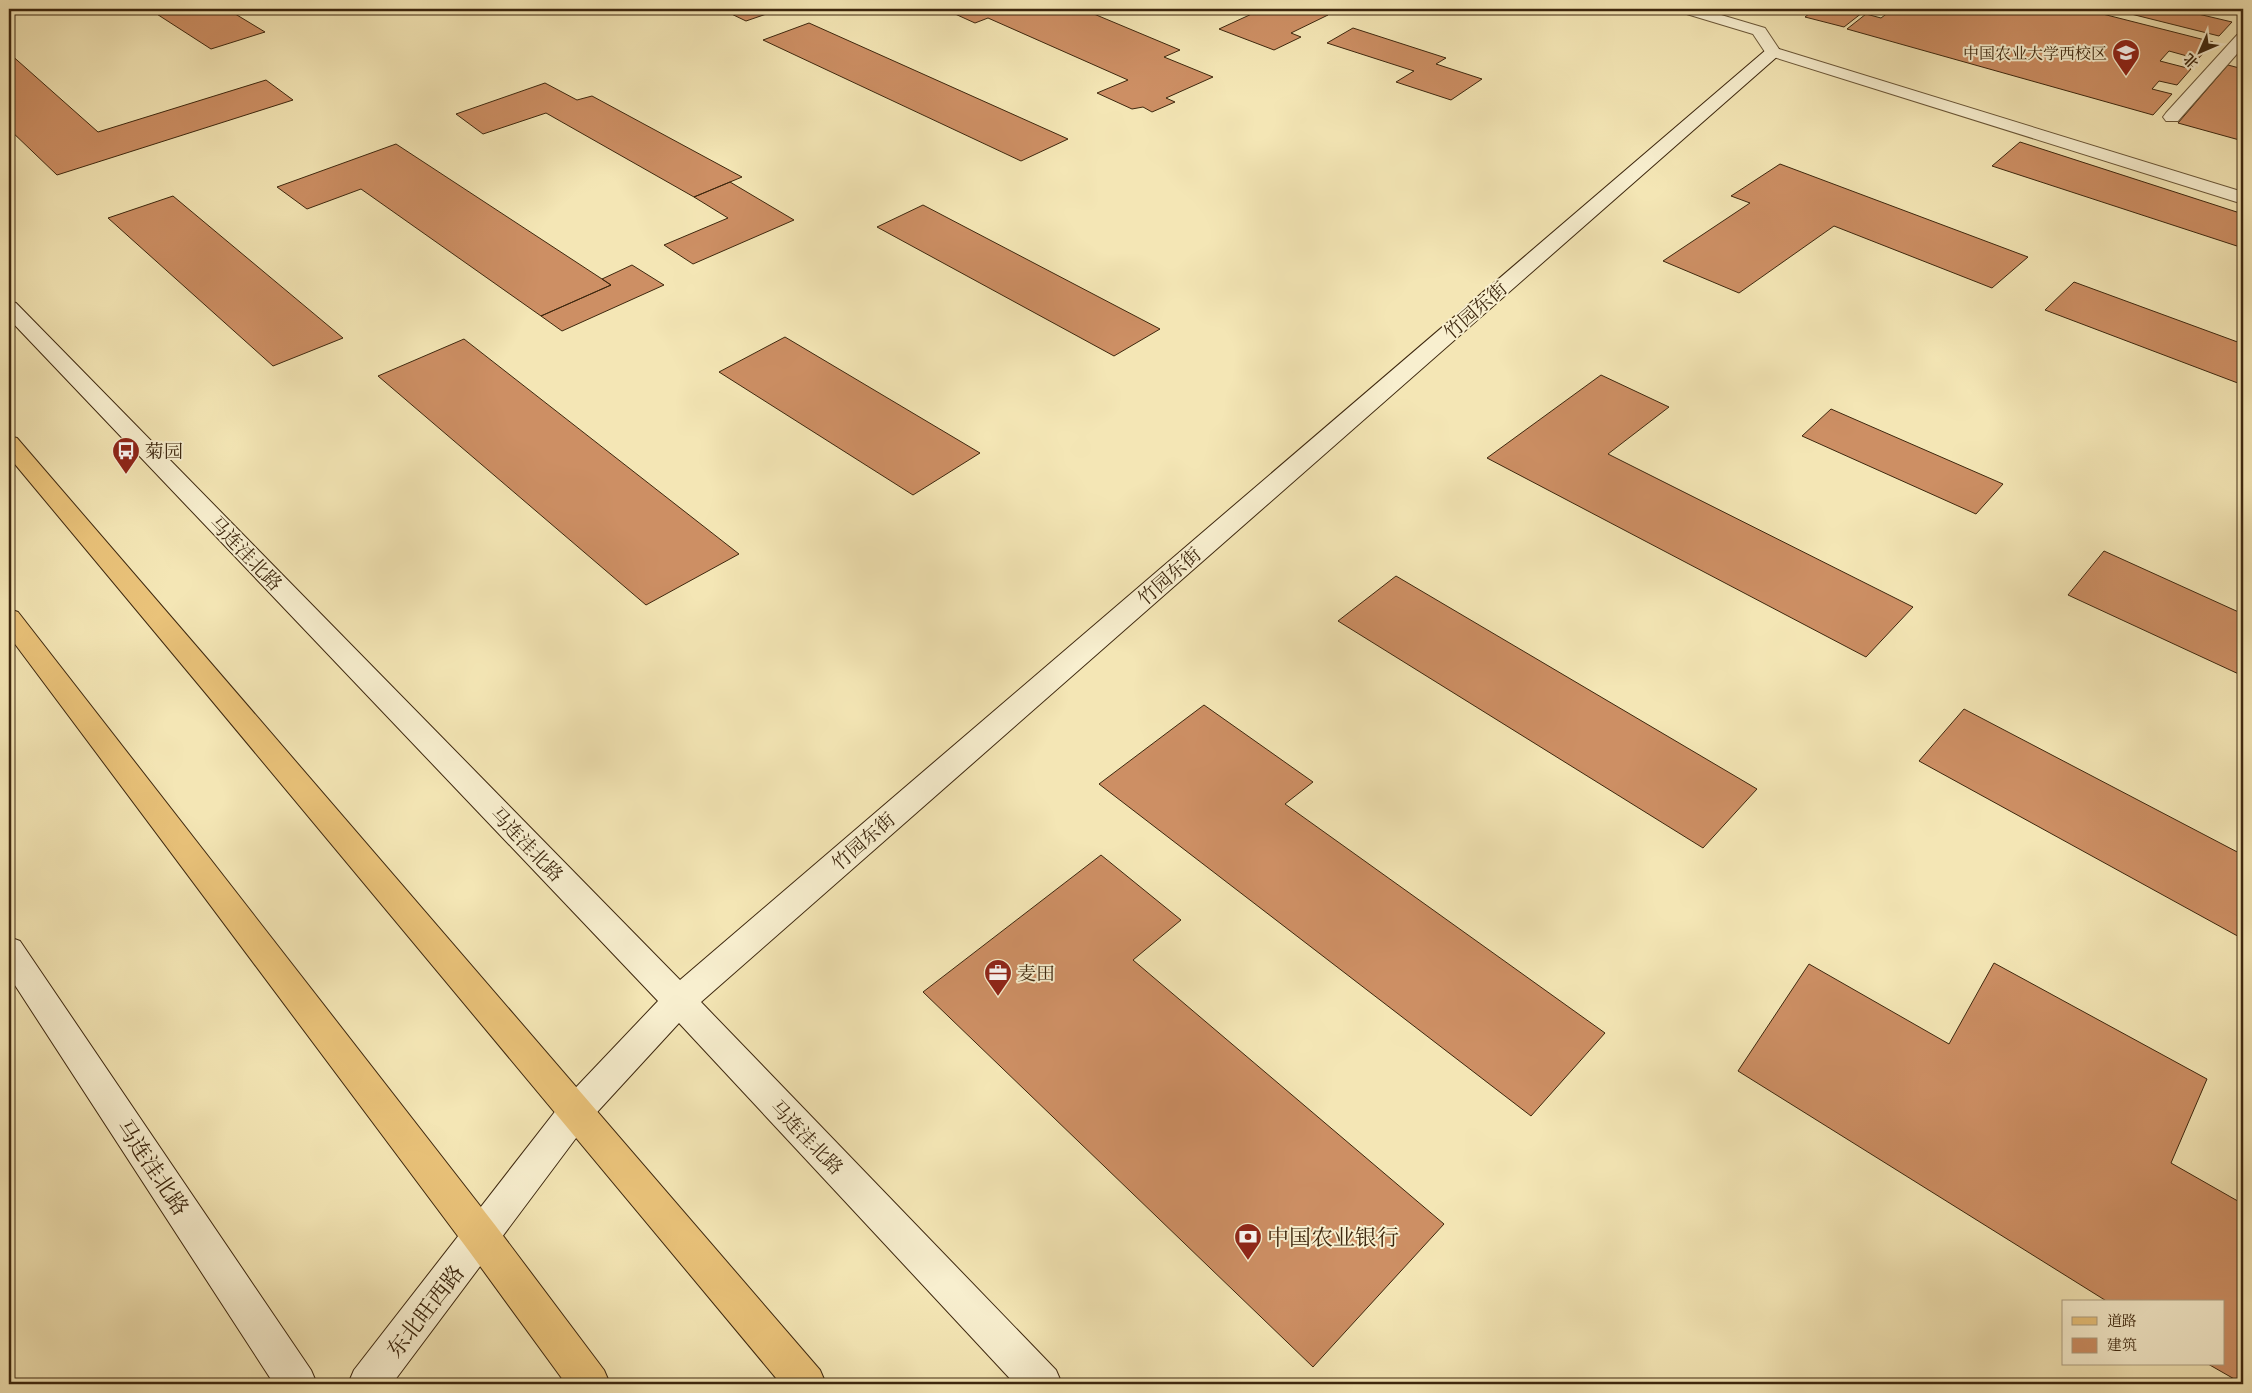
<svg xmlns="http://www.w3.org/2000/svg" width="2252" height="1393" font-family="Alegreya,'Noto Serif SC',serif">
	<style>
		.building { fill: #cd8f64; stroke: #3d270e }
		.lines { fill: none; stroke-linecap: round; stroke-linejoin: round }
		.street-casing { stroke: #6b5738; stroke-width: 2 }
		.secondary-casing { stroke: #3d270e; stroke-width: 2 }
		.primary-casing { stroke: #3d270e; stroke-width: 2 }
		.street { fill: #f8efcf; fill-rule: evenodd }
		.secondary { fill: #f8efcf; fill-rule: evenodd }
		.primary { fill: #eac37a; fill-rule: evenodd }
		.labels { text-anchor: middle; stroke-width: 4; stroke-linejoin: round; paint-order: stroke }
		.far-poi-label { font-size: 16px; fill: #3d270e; stroke: #f8efcf; text-anchor: end }
		.street-label { font-size: 19px; fill: #3d270e; stroke: #f8efcf }
		.poi-label { font-size: 19px; fill: #3d270e; stroke: #f8efcf; text-anchor: start }
		.near-street-label { font-size: 22px; fill: #3d270e; stroke: #f8efcf }
		.near-poi-label { font-size: 22px; fill: #3d270e; stroke: #f8efcf; text-anchor: start }
	</style>
	<rect width="100%" height="100%" fill="#f4e6b5"/>
	<filter id="stains"><feTurbulence type="fractalNoise" baseFrequency=".004" numOctaves="4"/><feColorMatrix values="0 0 0 0 .2 0 0 0 0 .09 0 0 0 0 .02 0 0 0 .5 -.17"/></filter>
	<radialGradient id="worn" r=".72"><stop offset=".6" stop-color="#630" stop-opacity="0"/><stop offset="1" stop-color="#630" stop-opacity=".3"/></radialGradient>
	<!-- building -->
	<path class="building" d="M149 9H227L265 32 211 49Z
		M721 9H781L746 21Z
		M944 9H1082L1180 50 1164 57 1213 77 1166 98 1175 102 1152 112 1143 107 1132 109 1097 93 1128 80 988 18 975 23Z
		M1246 9H1309L1328 15 1291 33 1301 37 1274 50 1219 29 1256 12Z
		M1815 9H1867L1844 27 1805 17Z
		M1891 9H2083L2213 42 2198 59 2169 51 2160 61 2191 69 2177 85 2159 81 2152 89 2172 94 2153 115 1847 29 1866 14 1881 18 1893 9Z
		M2111 9H2177L2232 22 2219 36Z
		M809 23 1068 139 1021 161 763 40Z
		M1353 28 1446 58 1436 64 1482 79 1451 100 1396 82 1414 71 1327 43Z
		M9 53 98 132 266 80 293 100 57 175 9 129Z
		M2228 65 2243 69V141L2178 123Z
		M545 83 577 100 592 96 742 177 694 197 546 113 483 134 456 114Z
		M2020 142 2243 214V248L1992 166Z
		M396 144 602 279 611 285 541 316 361 189 307 209 277 187Z
		M1780 164 2028 257 1992 288 1834 226 1739 293 1663 261 1750 203 1731 196Z
		M730 182 794 220 693 264 664 245 728 218 694 197Z
		M173 196 343 338 273 366 108 218Z
		M923 205 1160 329 1114 356 877 227Z
		M632 265 664 285 562 331 541 316 611 285 602 279Z
		M2074 282 2243 344V385L2045 310Z
		M785 337 980 453 913 495 719 372Z
		M464 339 739 554 646 605 378 376Z
		M1601 375 1669 407 1608 454 1913 607 1866 657 1487 458Z
		M1831 409 2003 484 1976 514 1802 436Z
		M2104 551 2243 614V676L2068 595Z
		M1396 576 1757 789 1703 848 1338 621Z
		M1204 705 1313 782 1285 804 1605 1033 1531 1116 1099 784Z
		M1964 709 2243 855V939L1919 761Z
		M1101 855 1181 920 1133 960 1444 1224 1313 1367 923 992Z
		M1994 963 2207 1079 2171 1163 2243 1204V1384L2208 1364H2223V1302H2108L1738 1071 1809 964 1949 1044Z"/>
	<g class="lines">
		<defs>
			<path id="street" d="M1677 9H1701L1765 28 1779 49 2243 192V204L1767 55 1753 34 1680 12Z
				M2243 33V47L2178 121H2166L2163 117 2166 113 2237 35Z"/>
			<path id="secondary" d="M1773 47 1779 49 1781 52 1779 55 701 1002 1056 1370 1062 1384H1015L679 1023 588 1122 392 1384H348L354 1370 564 1100 658 1001 9 319V301L16 303 680 980 1767 49Z
				M9 937 20 941 311 1370 317 1384H274L9 976Z"/>
			<path id="primary" d="M9 436 17 438 820 1370 826 1384H781L9 457Z
				M9 609 18 612 495 1225 604 1370 610 1384H566L469 1251 9 636Z"/>
		</defs>
		<!-- street casing -->
		<use href="#street" class="street-casing"/>
		<!-- secondary casing -->
		<use href="#secondary" class="secondary-casing"/>
		<!-- primary casing -->
		<use href="#primary" class="primary-casing"/>
		<!-- street -->
		<use href="#street" class="street"/>
		<!-- secondary -->
		<use href="#secondary" class="secondary"/>
		<!-- primary -->
		<use href="#primary" class="primary"/>
	</g>
	<!-- icons -->
	<defs>
		<symbol id="university-pin" viewBox="-11 -11 22 30"><path d="M0 17L-7.5 6A9.5 9.5 0 1 1 7.5 6Z" fill="#8f2418" stroke="#f8efcf"/><path d="M0-5L7-2L0 1L-7-2ZM-4 1L0 2.5L4 1V4Q0 6-4 4Z" fill="#fff"/></symbol>
		<symbol id="bus-pin" viewBox="-11 -11 22 30"><path d="M0 17L-7.5 6A9.5 9.5 0 1 1 7.5 6Z" fill="#8f2418" stroke="#f8efcf"/><path d="M-5-6H5V4H4V6H2V4H-2V6H-4V4H-5ZM-3.5-4V0h7V-4ZM-3.5 1.2v1.5H-2V1.2ZM2 1.2v1.5H3.5V1.2Z" fill="#fff"/></symbol>
		<symbol id="office-pin" viewBox="-11 -11 22 30"><path d="M0 17L-7.5 6A9.5 9.5 0 1 1 7.5 6Z" fill="#8f2418" stroke="#f8efcf"/><path d="M-6-3h4V-5.5h4V-3h4V5H-6ZM-1-4.5V-3h2v-1.5ZM-6 0V1H6V0Z" fill="#fff"/></symbol>
		<symbol id="bank-pin" viewBox="-11 -11 22 30"><path d="M0 17L-7.5 6A9.5 9.5 0 1 1 7.5 6Z" fill="#8f2418" stroke="#f8efcf"/><path d="M-6-4H6V4H-6ZM0-2.3a2.3 2.3 0 1 0 0 4.6a2.3 2.3 0 1 0 0-4.6Z" fill="#fff"/></symbol>
	</defs>
	<g fill-rule="evenodd">
		<use href="#university-pin" x="2110" y="37" width="32" height="43"/>
		<use href="#bus-pin" x="110" y="435" width="32" height="43"/>
		<use href="#office-pin" x="982" y="957" width="32" height="43"/>
		<use href="#bank-pin" x="1232" y="1221" width="32" height="43"/>
	</g>
	<g class="labels">
		<!-- far-poi labels -->
		<g class="far-poi-label">
			<text x="2107" y="59">中国农业大学西校区</text>
		</g>
		<!-- street labels -->
		<g class="street-label">
			<text transform="translate(1475 310) rotate(-41)" y="7">竹园东街</text>
			<text transform="translate(246 553) rotate(46)" y="7">马连洼北路</text>
			<text transform="translate(1169 576) rotate(-41)" y="7">竹园东街</text>
			<text transform="translate(863 841) rotate(-41)" y="7">竹园东街</text>
			<text transform="translate(527 844) rotate(46)" y="7">马连洼北路</text>
			<text transform="translate(807 1137) rotate(46)" y="7">马连洼北路</text>
		</g>
		<!-- poi labels -->
		<g class="poi-label">
			<text x="145" y="458">菊园</text>
			<text x="1017" y="980">麦田</text>
		</g>
		<!-- near-street labels -->
		<g class="near-street-label">
			<text transform="translate(153 1167) rotate(56)" y="8">马连洼北路</text>
			<text transform="translate(425 1311) rotate(-52)" y="8">东北旺西路</text>
		</g>
		<!-- near-poi labels -->
		<g class="near-poi-label">
			<text x="1267" y="1245">中国农业银行</text>
		</g>
	</g>
	<!-- margin -->
	<rect width="2252" height="1393" fill="none" stroke="#f4e6b5" stroke-width="30"/>
	<rect x="10" y="10" width="2232" height="1373" fill="none" stroke="#3d270e" stroke-width="2.5"/>
	<rect x="15" y="15" width="2222" height="1363" fill="none" stroke="#3d270e"/>
	<!-- legend -->
	<rect x="2062" y="1300" width="162" height="65" fill="#f8efcf" stroke="#ad9f82"/>
	<rect x="2072" y="1317" width="25" height="8" fill="#eac37a" stroke="#ad9f82"/>
	<text x="2107" y="1326" font-size="15" fill="#3d270e">道路</text>
	<rect x="2072" y="1338" width="25" height="15" fill="#cd8f64" stroke="#ad9f82"/>
	<text x="2107" y="1350" font-size="15" fill="#3d270e">建筑</text>
	<!-- north arrow -->
	<g transform="translate(2200 52) rotate(225)" stroke="#f8efcf" stroke-width="4" paint-order="stroke">
	<path d="M0-4L9 19L0 12L-9 19Z" fill="#3d270e"/>
	<text y="-8" font-size="14" font-weight="bold" text-anchor="middle" fill="#3d270e">北</text>
	</g>
	<rect width="100%" height="100%" filter="url(#stains)"/>
	<rect width="100%" height="100%" fill="url(#worn)"/>
</svg>
